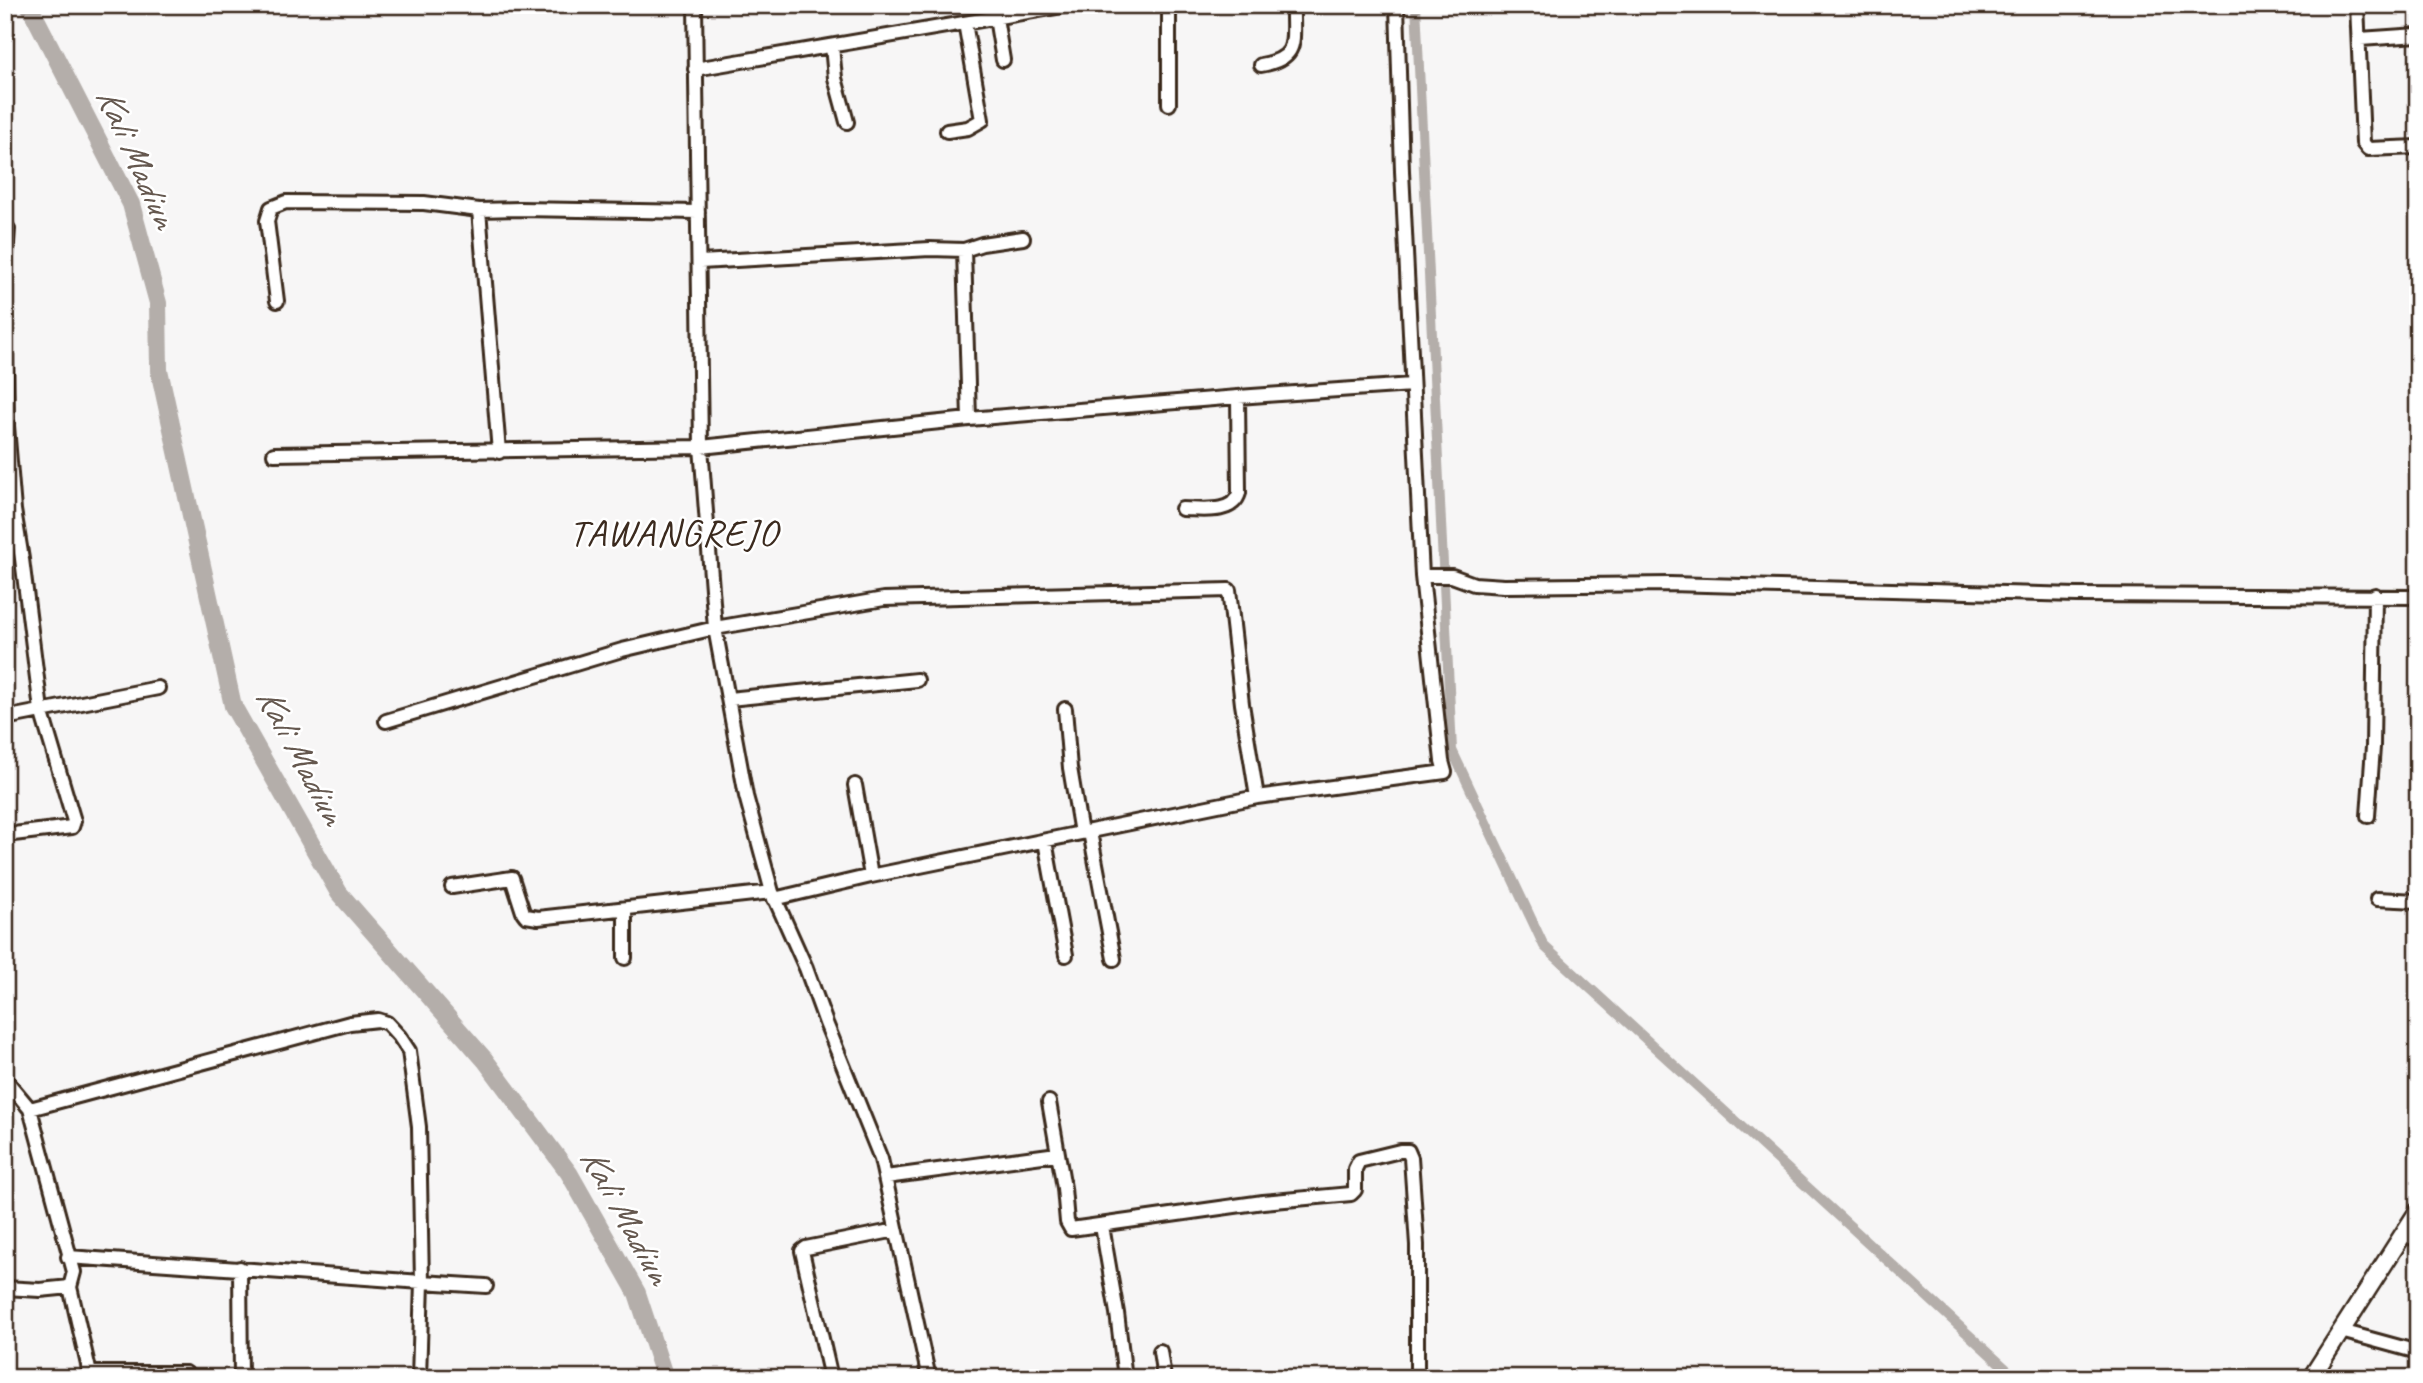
<svg xmlns="http://www.w3.org/2000/svg" width="2423" height="1383" font-family="Caveat,sans-serif">
	<style>
		.lines { fill: none; stroke-linecap: round; stroke-linejoin: round }
		.canal { stroke: #b4aeaa; stroke-width: 10 }
		.river { stroke: #b4aeaa; stroke-width: 18 }
		.minor-casing { stroke: #3b2a1e; stroke-width: 18 }
		.major-casing { stroke: #3b2a1e; stroke-width: 21 }
		.minor { stroke: #fff; stroke-width: 12 }
		.major { stroke: #fff; stroke-width: 16 }
		.labels { text-anchor: middle; stroke-width: 5; stroke-linejoin: round; paint-order: stroke }
		.water-label { font-size: 37px; font-style: italic; fill: #65584f; stroke: #fff }
		.quarter-label { font-size: 38px; letter-spacing: 2px; fill: #3b2a1e; stroke: #fff }
	</style>
	<rect width="100%" height="100%" fill="#f7f6f6"/>
	<filter id="ink" filterUnits="userSpaceOnUse"><feTurbulence type="fractalNoise" baseFrequency=".0143" numOctaves="2"/><feDisplacementMap in="SourceGraphic" scale="14" xChannelSelector="R" yChannelSelector="G"/><feConvolveMatrix kernelMatrix="1 2 1 2 8 2 1 2 1" color-interpolation-filters="sRGB"/></filter>
	<g filter="url(#ink)">
		<g class="lines">
			<!-- canal -->
			<path class="canal" d="M1416 5 1452 750 1544 946 2016 1378"/>
			<!-- river -->
			<path class="river" d="M29 5 131 204 158 303 159 370 233 706 339 893 485 1060 569 1173 637 1293 665 1378"/>
			<defs>
				<path id="minor" d="M695 5 701 447 715 628 746 796 772 892 806 968 826 1023 881 1159 929 1378
					M2357 5 2363 143 2368 149 2418 147
					M996 18 1003 60
					M2360 39 2418 35
					M832 46 835 78 847 122
					M1261 65C1301 58 1292 40 1293 5
					M695 69 1069 5
					M1169 104V5
					M947 131 968 128 982 120 965 23
					M479 210 499 452
					M700 262 930 249 964 250
					M5 271 8 229
					M277 301 267 221 271 208 286 202 424 203 479 210 520 209 698 212
					M5 317 7 426 14 510 22 559 41 710 74 821 72 827 5 835
					M969 419 964 250 982 244 1023 238
					M274 454 701 447 969 419 1238 397 1412 385
					M1182 509C1200 509 1233 515 1239 493L1238 397
					M1422 576H1452L1474 584 1504 586 1670 584 2077 595 2418 597
					M729 699 917 680
					M1065 709 1070 768 1081 833
					M5 718 158 688
					M386 721 622 650 715 628 884 599 1229 590 1242 704 1257 797
					M855 785 871 876
					M2368 816 2373 747 2375 595
					M1090 832 1114 959
					M1045 841 1066 955
					M452 887 512 878 523 912 526 916 538 918 772 892
					M774 899 871 876 1257 797 1445 772 1442 761 1422 576 1402 171 1397 5
					M2377 899 2418 901
					M625 909V958
					M5 1079 30 1109 74 1272 70 1287 40 1290 5 1288
					M1049 1102 1064 1188 1067 1222 1071 1229 1263 1202 1351 1194 1355 1190V1169L1359 1161 1400 1151H1408L1411 1158 1417 1245V1378
					M30 1109 350 1023 378 1020 387 1023 399 1036 409 1051 419 1127 422 1282 486 1286
					M886 1177 1057 1154
					M1102 1226 1117 1313 1125 1378
					M2404 1233 2418 1241
					M68 1257 422 1282 419 1378
					M240 1268 241 1378
					M70 1287 91 1378
					M2341 1331 2418 1352
					M1160 1351 1164 1378
					M90 1373H186
					M419 1377 466 1378
					M831 1378 802 1251 806 1248 896 1230"/>
				<path id="major" d="M2311 1378 2418 1211"/>
			</defs>
			<!-- minor casing -->
			<use href="#minor" class="minor-casing"/>
			<!-- major casing -->
			<use href="#major" class="major-casing"/>
			<!-- minor -->
			<use href="#minor" class="minor"/>
			<!-- major -->
			<use href="#major" class="major"/>
		</g>
	</g>
	<g class="labels">
		<!-- water labels -->
		<g class="water-label">
			<text transform="translate(138 157) rotate(66)" y="13">Kali Madiun</text>
			<text transform="translate(302 755) rotate(62)" y="13">Kali Madiun</text>
			<text transform="translate(627 1215) rotate(61)" y="13">Kali Madiun</text>
		</g>
		<!-- quarter labels -->
		<g class="quarter-label">
			<text x="674" y="545">TAWANGREJO</text>
		</g>
	</g>
	<!-- margin -->
	<rect width="2423" height="1383" fill="none" stroke="#fff" stroke-width="28"/>
	<rect x="14" y="14" width="2395" height="1355" fill="none" stroke="#3b2a1e" stroke-width="2.5" filter="url(#ink)"/>
</svg>
